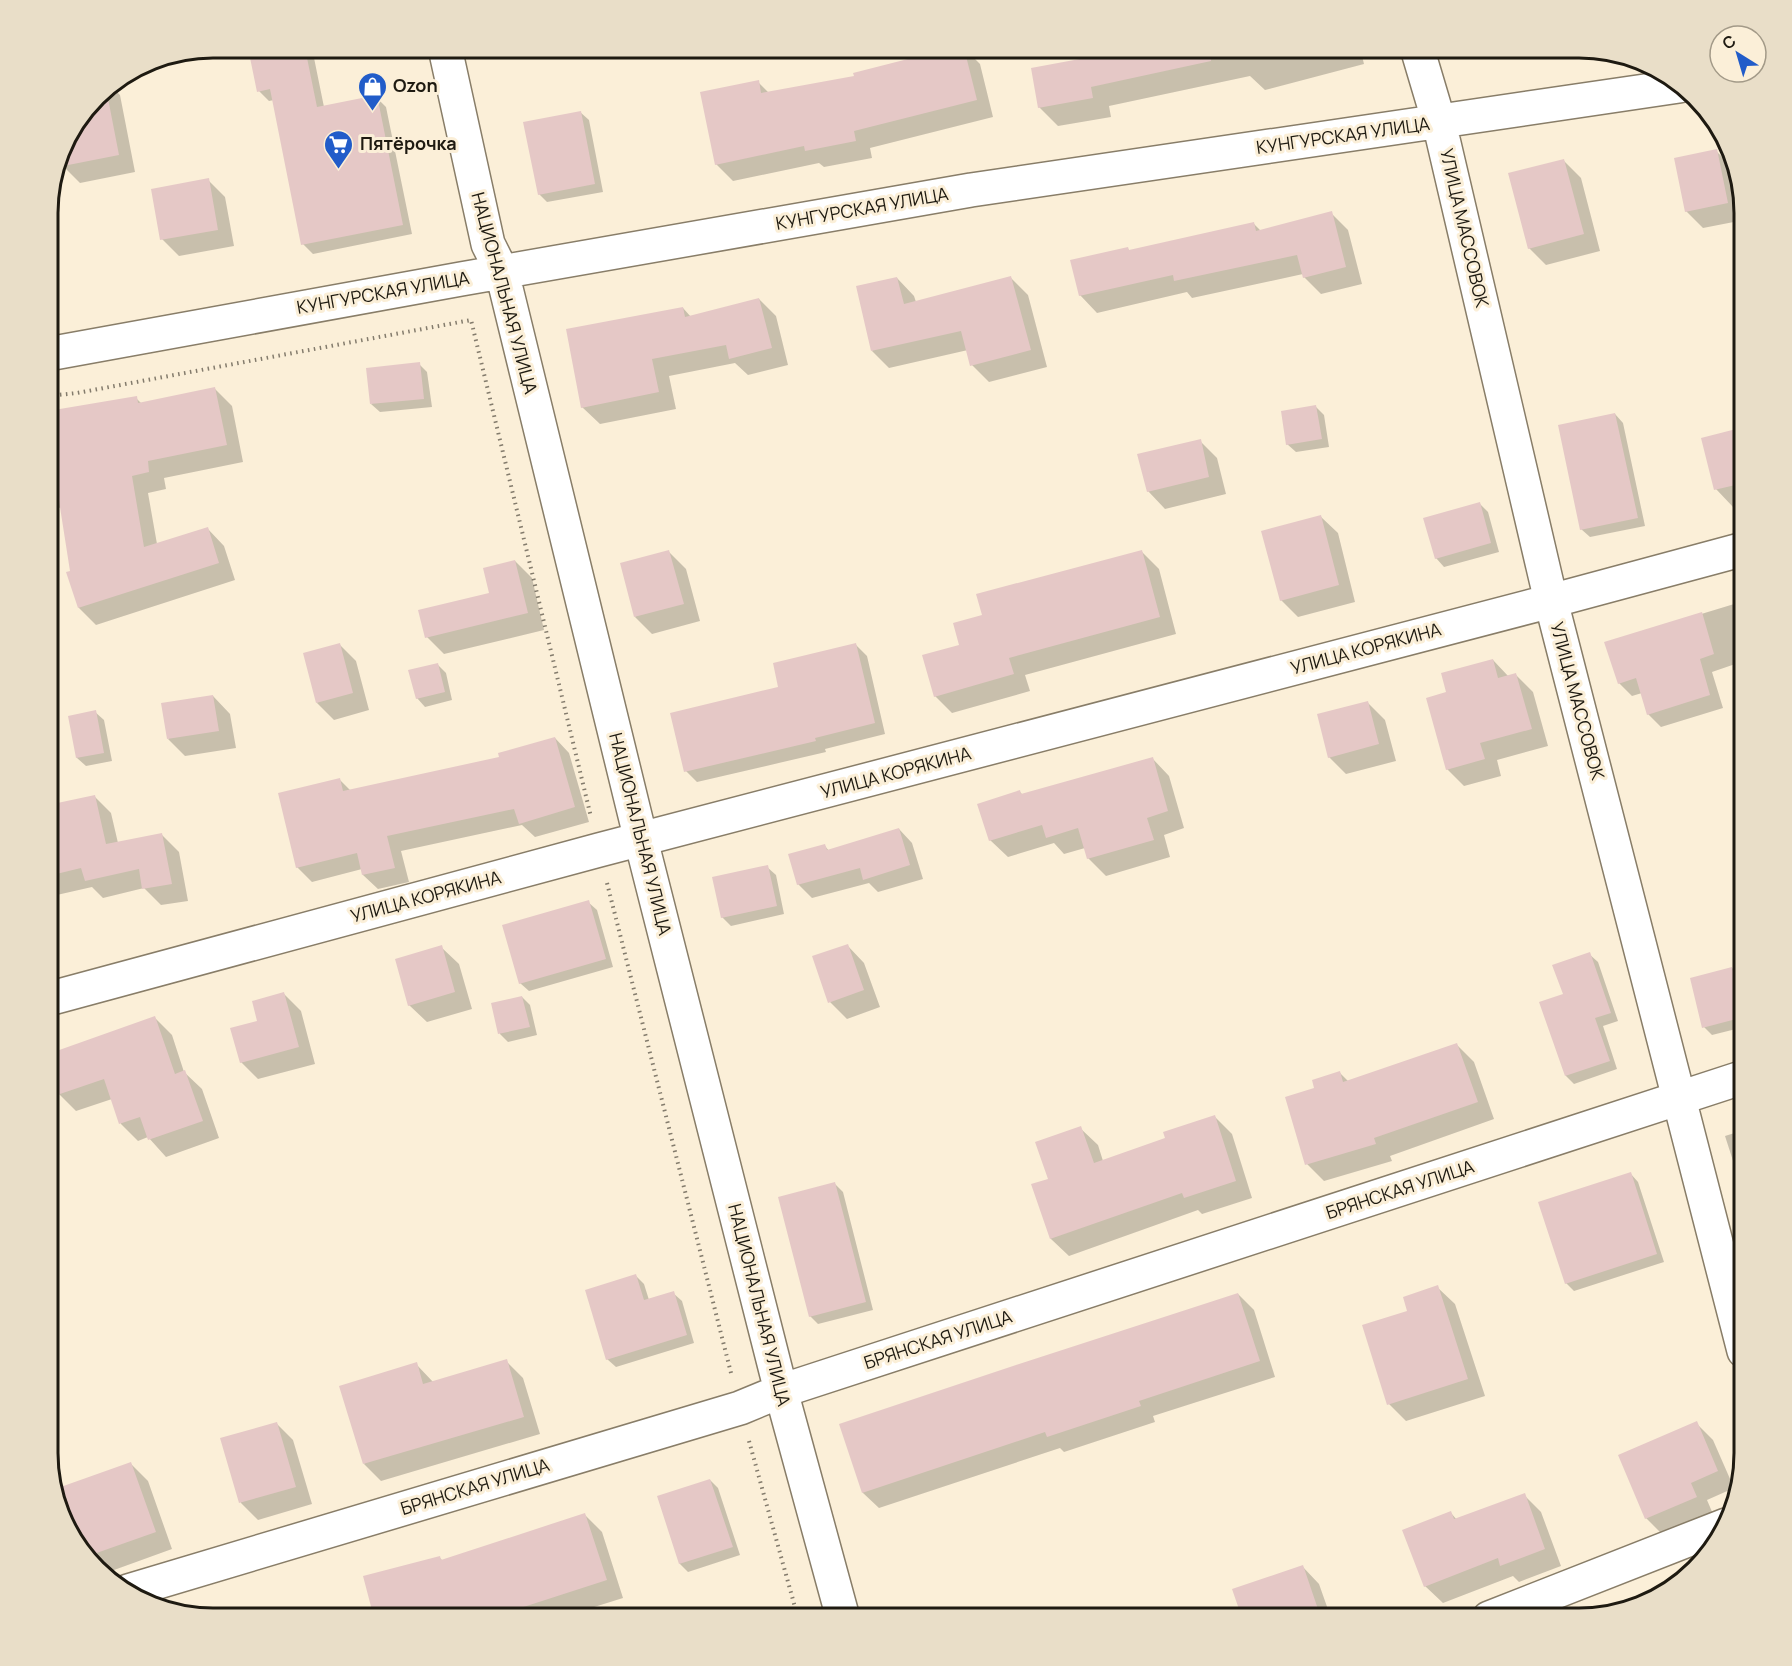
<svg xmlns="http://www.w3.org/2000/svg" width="1792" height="1666" font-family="Manrope,sans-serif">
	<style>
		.shadow { fill: #0003 }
		.building { fill: #e5c8c6 }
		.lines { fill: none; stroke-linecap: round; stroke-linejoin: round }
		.minor-casing { stroke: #887d68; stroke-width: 36 }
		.path { stroke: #837b6c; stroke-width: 4; stroke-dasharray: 1.5 4.5; stroke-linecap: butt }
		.minor { stroke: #fff; stroke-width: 33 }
		.labels { text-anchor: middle; stroke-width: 6; stroke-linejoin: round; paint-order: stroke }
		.poi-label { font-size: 18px; font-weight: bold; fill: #1e1a11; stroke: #fbefd8; text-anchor: start }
		.street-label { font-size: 18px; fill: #1e1a11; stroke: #fbefd8 }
		.rim { fill: none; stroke: #1e1a11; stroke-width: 3 }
	</style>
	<rect width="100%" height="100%" fill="#fbefd8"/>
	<!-- shadow -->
	<path class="shadow" d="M250 48H312L324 107 376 97 386 107 412 234 313 254 303 244 274 100 269 101 259 91Z
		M964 48 980 64 993 117 870 148 872 158 824 167 819 163 733 181 716 164 758 82 769 93 855 77Z
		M1133 48H1360L1364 64 1265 90 1250 76 1109 106 1111 117 1058 126 1039 107 1133 51Z
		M110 85 120 95 135 172 80 183 63 166 65 140 104 89Z
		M580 112 589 120 603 192 547 202 539 194Z
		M1716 151 1734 168 1744 220 1703 228 1686 211Z
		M1564 161 1581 178 1600 251 1546 265 1529 248Z
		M208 180 225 197 234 246 179 256 162 239Z
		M1331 213 1348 230 1362 284 1321 294 1304 277 1303 274 1192 298 1187 292 1097 313 1080 295 1127 248 1130 251 1254 224 1261 231Z
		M897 278 914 296 916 302 1011 278 1028 295 1047 367 989 382 972 365 968 350 889 368 872 351Z
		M759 299 776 316 788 365 748 375 735 363 669 376 676 409 600 424 582 407 683 308 691 317Z
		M419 364 427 372 432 407 380 412 371 404Z
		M215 389 232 406 243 462 164 478 166 489 148 493 157 544 207 528 224 546 235 580 96 625 79 608 61 507 59 508 48 497V412L136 398 142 404Z
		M1316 407 1324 415 1329 447 1296 452 1287 444Z
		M1615 414 1623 423 1645 526 1590 537 1581 529Z
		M1744 428V504L1733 507 1716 489Z
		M1200 441 1217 458 1226 494 1165 509 1148 491Z
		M1480 504 1488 512 1499 552 1444 567 1436 558Z
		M1320 516 1338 533 1355 602 1298 617 1281 600Z
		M669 552 686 569 700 621 652 634 635 617Z
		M1142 552 1159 569 1176 634 1025 675 1030 691 952 713 935 696 961 646 984 616Z
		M515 561 532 578 544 630 444 654 427 637 490 594Z
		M1744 601V661L1712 672 1723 708 1661 727 1648 714 1642 693 1632 696 1619 683 1606 643Z
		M339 644 356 661 369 710 334 720 317 703Z
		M856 645 867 656 885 734 825 749 826 752 697 782 686 771 780 688Z
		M1493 660 1509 677 1516 675 1533 692 1548 746 1497 760 1501 776 1464 786 1447 769Z
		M438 665 446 673 452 700 425 707 417 698Z
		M213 696 230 714 236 748 185 756 168 739Z
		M1368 703 1385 720 1396 761 1346 774 1329 757Z
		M95 712 104 720 112 761 86 766 77 758 69 717Z
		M555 738 569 753 589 822 535 837 522 825 401 851 409 882 378 889 363 875 362 869 312 882 297 867 339 779 351 791 501 759Z
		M1152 758 1169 776 1184 828 1164 835 1170 857 1106 876 1088 858 1085 848 1064 854 1054 843 1008 857 990 840 1020 792 1023 795Z
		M94 796 111 813 118 843 162 835 179 852 188 901 161 905 144 888 103 898 92 887 48 897V807Z
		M899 829 912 843 923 879 878 892 869 883 812 898 798 884 825 846 829 851Z
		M767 867 776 875 784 914 731 926 722 917Z
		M588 902 597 910 613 967 529 991 520 983Z
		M847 945 864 963 880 1007 847 1019 830 1002Z
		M441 947 459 964 472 1009 427 1022 409 1005Z
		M1589 954 1598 962 1618 1021 1603 1026 1617 1069 1574 1084 1566 1076 1565 995Z
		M1732 968 1740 976 1744 992V1027L1712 1035 1704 1027Z
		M284 994 301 1011 315 1064 258 1079 241 1062 259 1022Z
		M522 997 530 1005 537 1035 508 1042 500 1034 493 1004Z
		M155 1018 172 1035 184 1072 202 1089 219 1138 166 1157 148 1137 138 1141 121 1124 112 1099 76 1111 59 1094Z
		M1457 1045 1474 1062 1494 1119 1390 1156 1392 1161 1324 1181 1307 1164 1316 1089 1340 1073 1349 1082Z
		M1215 1117 1232 1134 1252 1198 1202 1214 1198 1210 1069 1256 1051 1239 1033 1185 1050 1180 1080 1128 1098 1145 1103 1161 1167 1139Z
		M1744 1130V1195L1725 1136Z
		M1630 1173 1638 1182 1664 1262 1574 1291 1566 1283Z
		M834 1183 843 1192 873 1310 818 1324 810 1316Z
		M636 1276 644 1284 649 1300 673 1293 682 1301 694 1343 616 1367 607 1359Z
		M1437 1287 1455 1304 1485 1396 1406 1421 1389 1404 1409 1312Z
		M1238 1294 1254 1310 1275 1377 1153 1416 1155 1422 1064 1452 1060 1448 879 1508 863 1493 841 1425Z
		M506 1361 523 1378 540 1434 381 1481 364 1464 416 1364 434 1383Z
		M276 1423 293 1440 312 1504 258 1520 241 1503 222 1439Z
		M1696 1423 1713 1440 1734 1488 1707 1500 1713 1514 1663 1535 1646 1518Z
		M131 1464 148 1481 172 1549 103 1574 96 1569 61 1516 55 1490Z
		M710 1480 718 1488 740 1555 688 1572 680 1564 658 1497Z
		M1524 1495 1541 1512 1561 1566 1519 1582 1513 1576 1443 1603 1425 1586 1451 1513 1457 1520Z
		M585 1515 602 1532 623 1598 559 1618H376L440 1558 443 1561Z
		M1302 1566 1319 1584 1331 1618H1244Z
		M284 1608 294 1618H251Z"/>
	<!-- building -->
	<path class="building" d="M248 48H305L317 107 377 95 403 225 301 245 270 89 257 92Z
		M951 48H964L977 100 854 131 856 141 805 151 804 146 715 165 700 92 759 80 761 93 854 76 853 73Z
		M1139 48H1210L1211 61 1091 87 1093 98 1038 108 1031 68Z
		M106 88 119 155 58 167 65 140Z
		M581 111 595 184 538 195 523 122Z
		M1717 149 1728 203 1685 212 1674 158Z
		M1564 159 1584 234 1528 249 1508 173Z
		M209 178 218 230 160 240 151 189Z
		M1332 211 1346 267 1303 278 1297 255 1174 281 1173 275 1079 296 1070 260 1128 247 1129 250 1254 222 1256 231Z
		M1011 276 1031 350 970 366 961 331 871 351 856 286 897 277 904 304Z
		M759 298 772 348 729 359 726 345 652 359 659 392 581 408 566 329 683 307 685 317Z
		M420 362 424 399 370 404 366 368Z
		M215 387 227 445 148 461 149 472 132 476 144 547 208 527 219 563 78 608 66 572 70 571 57 488 48 490V411L137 396 138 403Z
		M1316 405 1322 439 1286 445 1281 411Z
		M1615 413 1638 518 1580 530 1558 425Z
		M1744 427V483L1714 490 1701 438Z
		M1201 439 1209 477 1147 492 1137 454Z
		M1480 502 1491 543 1435 559 1423 518Z
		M1321 515 1339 585 1280 601 1261 531Z
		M669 550 684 604 634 617 620 563Z
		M1142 550 1160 617 1009 658 1014 674 934 697 922 655 959 645 953 623 982 615 976 594Z
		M515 560 528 613 425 638 418 610 489 593 483 568Z
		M1702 612 1714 654 1700 659 1710 695 1647 715 1636 678 1618 684 1604 642Z
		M340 643 353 693 316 703 303 653Z
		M856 643 875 723 815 738 816 741 684 772 670 713 778 687 773 663Z
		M1493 659 1498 678 1516 673 1532 729 1480 743 1485 759 1446 770 1426 698 1446 692 1441 673Z
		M438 663 445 692 416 699 408 670Z
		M213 695 219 731 167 739 161 703Z
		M1368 701 1379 744 1328 758 1317 714Z
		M96 710 104 753 76 758 68 716Z
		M555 737 575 807 519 824 514 809 387 836 395 868 362 875 357 853 296 868 278 793 340 778 343 791 499 757 498 753Z
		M1153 757 1168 811 1147 818 1154 840 1087 859 1078 828 1046 838 1042 825 989 841 977 804 1020 790 1021 794Z
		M95 795 106 844 162 833 172 884 142 889 139 869 85 881 81 868 48 876V805Z
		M899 828 910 865 863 880 860 868 797 885 788 854 825 844 827 850Z
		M768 865 777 906 721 918 712 877Z
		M589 900 606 959 519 984 502 925Z
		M848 944 864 990 828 1003 812 956Z
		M442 945 455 992 408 1006 395 959Z
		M1590 952 1611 1013 1595 1018 1610 1061 1565 1076 1539 1002 1563 994 1552 965Z
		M1732 967 1744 1017 1702 1028 1690 978Z
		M284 992 299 1047 240 1063 230 1028 257 1021 252 1001Z
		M522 996 530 1027 498 1034 491 1003Z
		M155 1016 175 1074 185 1070 203 1121 148 1140 140 1117 119 1124 104 1079 57 1095 48 1066V1054Z
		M1457 1043 1478 1102 1374 1138 1376 1144 1305 1165 1285 1097 1314 1088 1312 1080 1340 1071 1343 1082Z
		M1215 1115 1236 1181 1184 1198 1182 1193 1050 1239 1031 1184 1048 1179 1035 1142 1081 1126 1094 1163 1165 1138 1163 1132Z
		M1631 1172 1657 1254 1565 1284 1538 1202Z
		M835 1182 866 1302 809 1317 778 1197Z
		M636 1274 644 1300 674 1291 687 1335 606 1360 585 1290Z
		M1438 1285 1468 1379 1387 1405 1362 1325 1407 1311 1403 1297Z
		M1238 1293 1260 1361 1139 1401 1141 1406 1047 1437 1045 1432 862 1493 839 1424 1016 1365Z
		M507 1359 524 1417 363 1464 339 1386 417 1362 423 1384Z
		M1697 1421 1718 1471 1691 1483 1697 1497 1645 1519 1618 1455Z
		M277 1422 296 1487 239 1503 220 1438Z
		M131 1462 156 1532 88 1556 68 1527 55 1489Z
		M710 1479 733 1547 679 1564 657 1496Z
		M1525 1493 1545 1549 1500 1566 1498 1558 1424 1587 1402 1530 1451 1511 1454 1519Z
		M585 1513 607 1580 489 1618H374L363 1576 440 1556 441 1560Z
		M1303 1565 1321 1618H1242L1232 1589Z"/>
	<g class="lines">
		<defs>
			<path id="minor" d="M445 48 488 244 502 272 641 840 781 1391 843 1618
				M1417 48 1439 122 1551 601 1744 1351
				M48 354 461 279 971 190 1679 86
				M48 999 599 850 1551 601 1744 549
				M128 1591 740 1408 781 1391 1744 1077
				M1489 1618 1726 1525"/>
		</defs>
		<!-- minor casing -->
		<use href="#minor" class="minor-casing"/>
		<!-- path -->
		<path class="path" d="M48 396 77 393 471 320 591 817
			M607 883 731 1373
			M749 1441 798 1618"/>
		<!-- minor -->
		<use href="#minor" class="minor"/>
	</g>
	<!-- icons -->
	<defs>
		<symbol id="shop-pin" viewBox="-11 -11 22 30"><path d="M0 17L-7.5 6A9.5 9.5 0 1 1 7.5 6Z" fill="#215cc9" stroke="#fbefd8"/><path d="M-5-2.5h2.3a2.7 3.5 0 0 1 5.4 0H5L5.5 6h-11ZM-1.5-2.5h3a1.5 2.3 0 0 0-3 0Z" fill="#fff"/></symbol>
		<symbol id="supermarket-pin" viewBox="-11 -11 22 30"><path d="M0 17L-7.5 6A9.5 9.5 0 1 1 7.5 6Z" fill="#215cc9" stroke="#fbefd8"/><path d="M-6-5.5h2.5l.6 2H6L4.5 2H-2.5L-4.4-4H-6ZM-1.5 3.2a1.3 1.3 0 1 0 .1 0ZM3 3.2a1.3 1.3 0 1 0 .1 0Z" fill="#fff"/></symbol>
	</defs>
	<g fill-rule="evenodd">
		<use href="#shop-pin" x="356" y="70" width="33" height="45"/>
		<use href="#supermarket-pin" x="322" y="128" width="33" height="45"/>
	</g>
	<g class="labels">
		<!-- poi labels -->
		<g class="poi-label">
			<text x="393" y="92">Ozon</text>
			<text x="360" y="150">Пятёрочка</text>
		</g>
		<!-- street labels -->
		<g class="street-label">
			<text transform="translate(1343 136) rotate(-8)" y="6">КУНГУРСКАЯ УЛИЦА</text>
			<text transform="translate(862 209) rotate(-10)" y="6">КУНГУРСКАЯ УЛИЦА</text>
			<text transform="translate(1464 228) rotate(77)" y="6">УЛИЦА МАССОВОК</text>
			<text transform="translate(383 293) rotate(-10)" y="6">КУНГУРСКАЯ УЛИЦА</text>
			<text transform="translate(504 293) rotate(75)" y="6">НАЦИОНАЛЬНАЯ УЛИЦА</text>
			<text transform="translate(1366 649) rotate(-15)" y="6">УЛИЦА КОРЯКИНА</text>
			<text transform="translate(1577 701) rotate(75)" y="6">УЛИЦА МАССОВОК</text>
			<text transform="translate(896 773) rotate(-15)" y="6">УЛИЦА КОРЯКИНА</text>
			<text transform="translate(640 834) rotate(76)" y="6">НАЦИОНАЛЬНАЯ УЛИЦА</text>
			<text transform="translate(426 897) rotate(-15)" y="6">УЛИЦА КОРЯКИНА</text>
			<text transform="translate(1400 1190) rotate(-18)" y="6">БРЯНСКАЯ УЛИЦА</text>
			<text transform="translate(759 1305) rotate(76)" y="6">НАЦИОНАЛЬНАЯ УЛИЦА</text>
			<text transform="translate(938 1340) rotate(-18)" y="6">БРЯНСКАЯ УЛИЦА</text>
			<text transform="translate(475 1487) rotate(-17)" y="6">БРЯНСКАЯ УЛИЦА</text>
		</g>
	</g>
	<!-- crop -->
	<path d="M0 0H1792V1666H0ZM213 58H1579A155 155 0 0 1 1734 213V1453A155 155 0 0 1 1579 1608H213A155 155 0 0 1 58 1453V213A155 155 0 0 1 213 58Z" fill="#e9dec8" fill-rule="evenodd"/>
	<path class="rim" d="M213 58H1579A155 155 0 0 1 1734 213V1453A155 155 0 0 1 1579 1608H213A155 155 0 0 1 58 1453V213A155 155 0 0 1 213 58Z"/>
	<!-- north arrow -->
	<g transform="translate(1738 54) rotate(323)"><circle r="28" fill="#fbefd8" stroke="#a39a88" stroke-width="1.5"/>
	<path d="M0-4.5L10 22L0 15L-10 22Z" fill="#215cc9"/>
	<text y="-9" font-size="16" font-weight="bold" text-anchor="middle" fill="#1e1a11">С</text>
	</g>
</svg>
